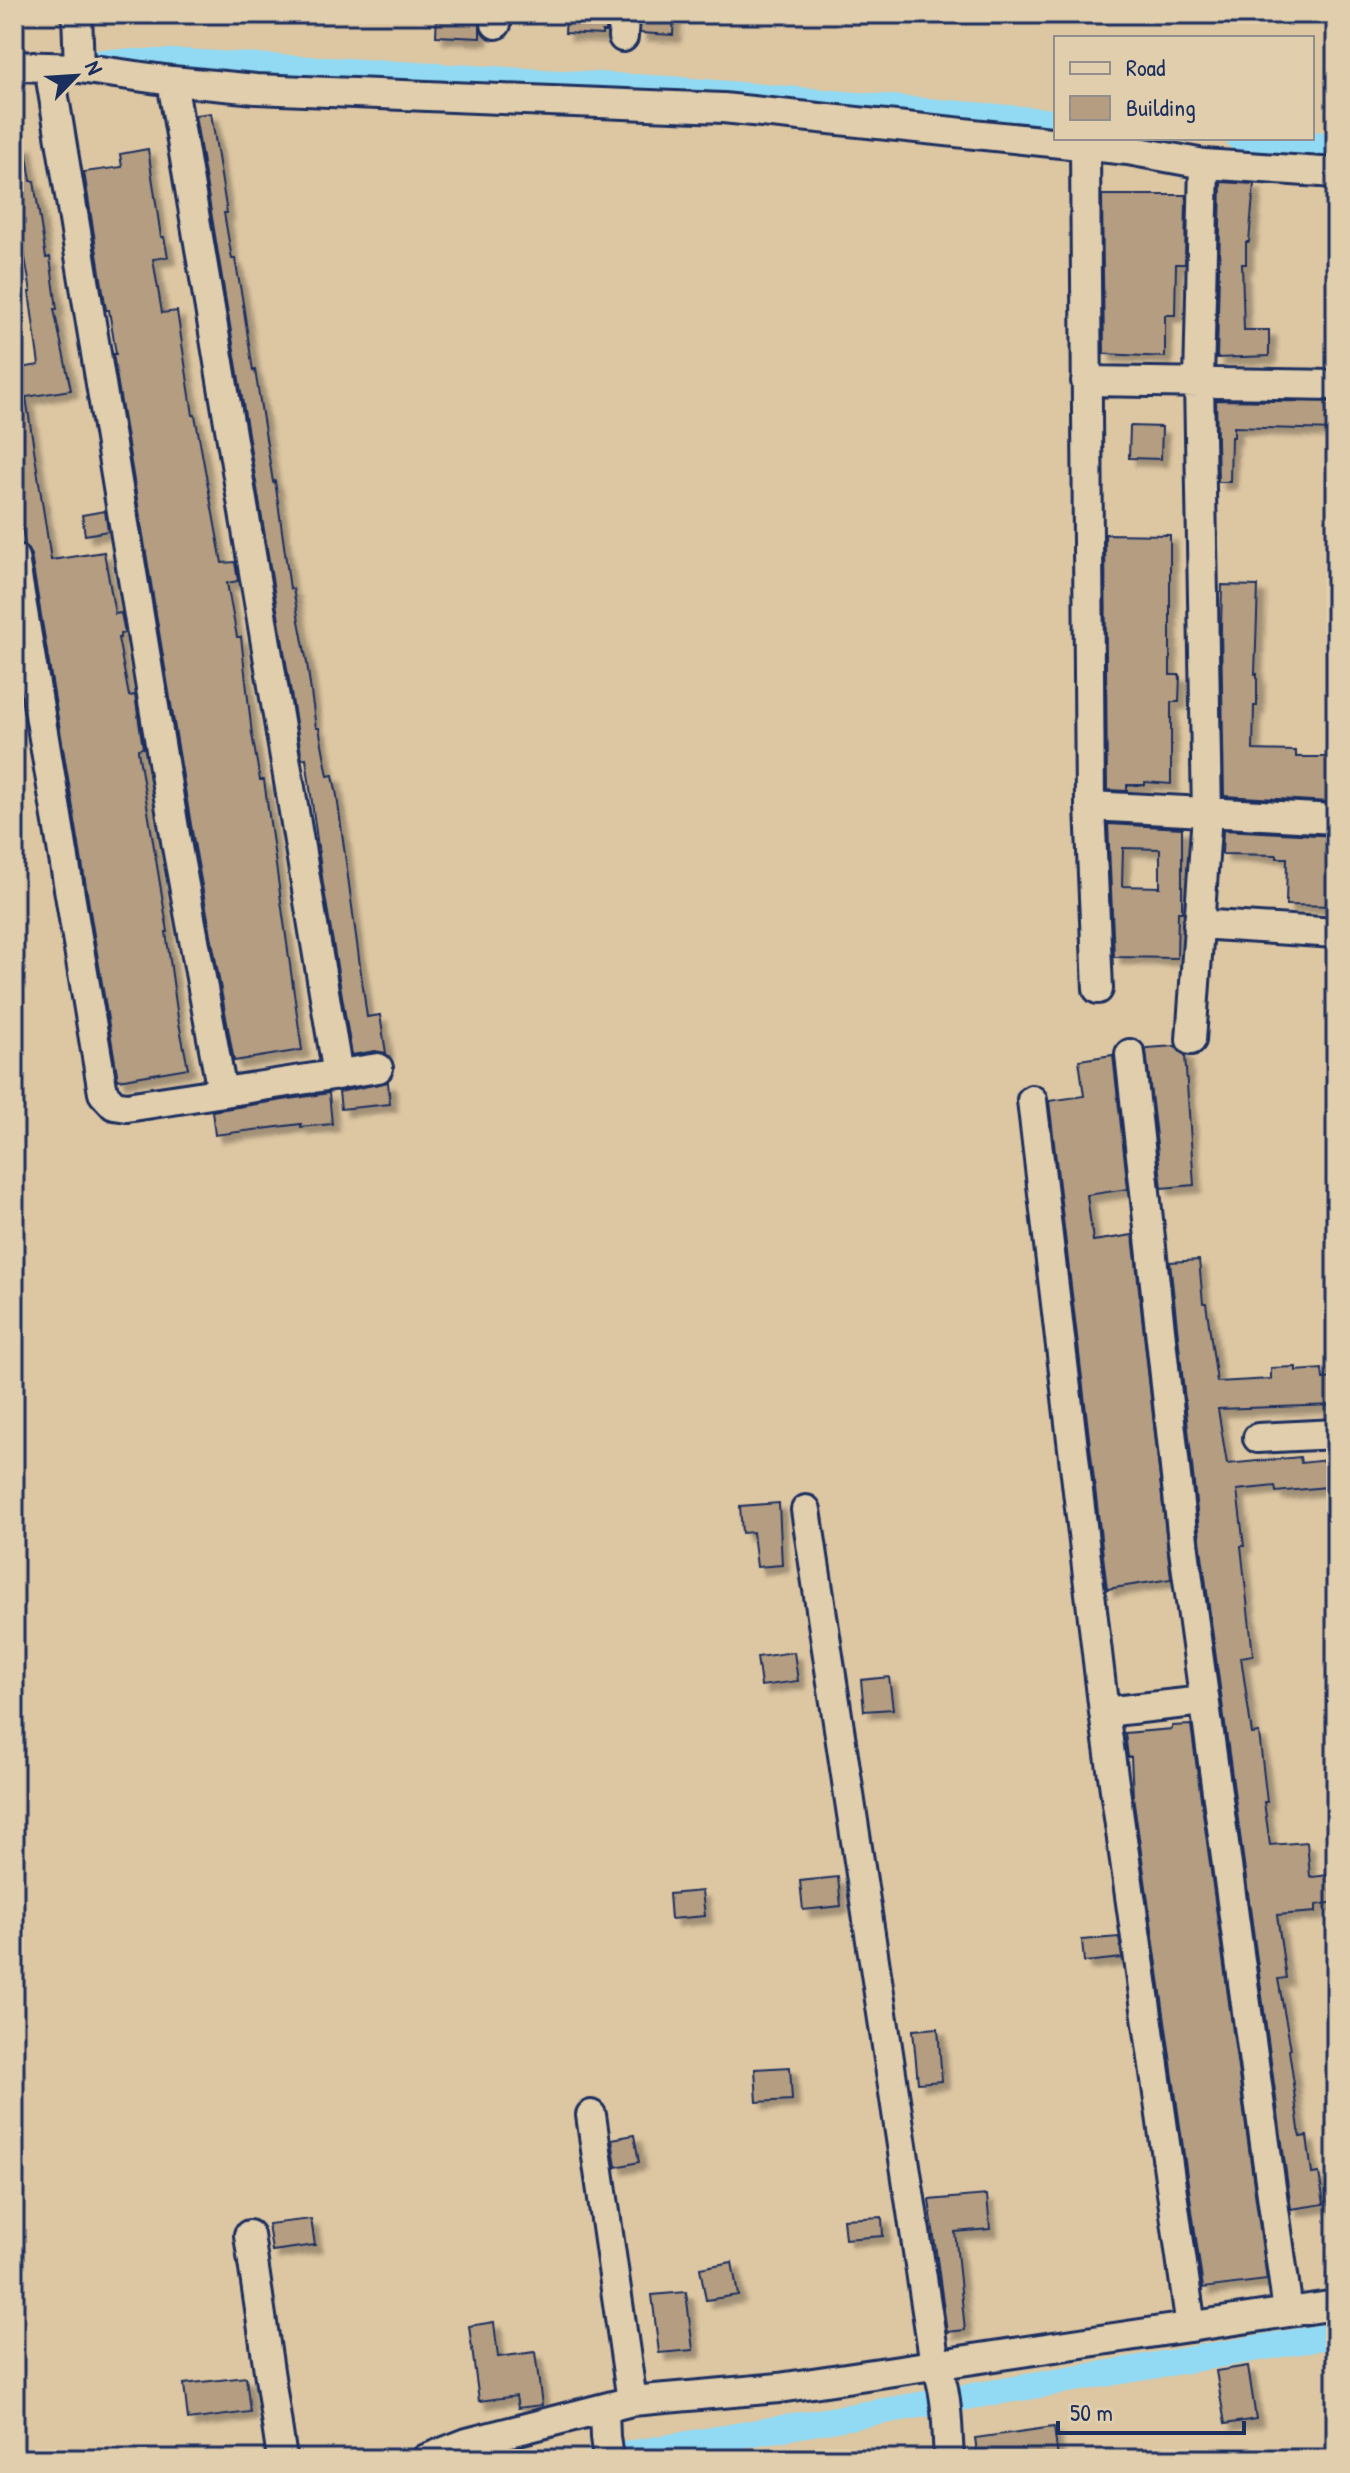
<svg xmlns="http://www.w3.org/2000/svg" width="1350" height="2473" font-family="'Patrick Hand',sans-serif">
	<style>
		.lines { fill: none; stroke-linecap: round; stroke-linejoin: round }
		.canal { stroke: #92daf3; stroke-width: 26 }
		.building { fill: #b49d81; stroke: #1b2f5e; stroke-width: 2; fill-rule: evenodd; filter: url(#shadow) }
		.minor-casing { stroke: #1b2f5e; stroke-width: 34 }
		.minor { stroke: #e0ceac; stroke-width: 28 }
	</style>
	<defs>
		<filter id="shadow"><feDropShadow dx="7" dy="7" stdDeviation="2" flood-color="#0004"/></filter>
	</defs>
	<rect width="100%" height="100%" fill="#ddc6a2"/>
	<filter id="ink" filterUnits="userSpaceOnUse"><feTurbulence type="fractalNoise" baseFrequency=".0125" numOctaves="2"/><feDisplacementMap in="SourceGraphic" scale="16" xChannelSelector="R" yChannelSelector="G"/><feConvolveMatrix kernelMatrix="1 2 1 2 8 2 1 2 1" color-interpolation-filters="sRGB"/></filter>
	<g filter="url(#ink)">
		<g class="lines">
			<!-- canal -->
			<path class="canal" d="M102 62H183L670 89 1056 122
				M1239 138 1336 146
				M598 2459 1336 2335"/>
		</g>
		<!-- building -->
		<path class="building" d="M437 14H480V38L436 36Z
			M566 14H607L606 32H602V35L565 33Z
			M641 14H674L673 35 640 33Z
			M211 113 227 213H224L232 259H235L242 297 253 371 255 370 273 482 275 481 278 502 290 589H293L307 663 316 728H319L328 776 333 775 337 796 367 1017 380 1015 386 1053 375 1051 352 1055 323 884 306 758 302 759 195 115Z
			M25 144 31 181H34L46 258 50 257 57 309H54L71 390 26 397 51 560 104 552 115 614 121 613 125 633 120 634V638H118L129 696 135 695 143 748 138 749V751L168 932H166L178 1018 188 1068 118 1080 31 555 25 545 22 528 14 470V369L39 365 29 292H31L22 241 19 242 14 212V145Z
			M148 149 161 237H164L168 257 153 259 162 313 177 311 193 415H195L222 563 235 562 238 581 227 583 237 637H241L252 734 260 780H264L302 1050 234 1061 192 831 113 354H116L109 310H106L84 172 122 167 120 154Z
			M1221 182 1254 184 1249 242H1246V264H1242L1244 330H1269V356L1217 358Z
			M1102 195H1186L1185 264H1176L1175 315H1165V357L1104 354Z
			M1216 400 1336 402V430L1234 427V437H1231L1230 482H1218Z
			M1130 426 1162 427 1161 459 1129 458Z
			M105 511 108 531 85 535 82 515Z
			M1105 534 1170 535V675H1180L1179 702H1171V784L1145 782V785H1127V791L1107 790Z
			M1222 585 1258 586 1255 674H1257V706H1254L1253 750 1296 751V757H1331L1330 802 1224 796 1221 629Z
			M1108 824 1182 828V912H1178L1177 958 1114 957ZM1123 848 1160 849V887L1122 886Z
			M1223 830 1336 836V906L1286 905 1287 858H1277V855L1222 854Z
			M1175 1046 1185 1055 1194 1185 1162 1188 1146 1051 1147 1048Z
			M1113 1055 1128 1189 1087 1195 1093 1241 1133 1235 1171 1579 1107 1589 1049 1101 1084 1096 1079 1060Z
			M388 1082 390 1104 341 1109 339 1092Z
			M329 1093 332 1124 301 1127V1124L215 1135 212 1111Z
			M1199 1260 1203 1303H1206L1217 1382 1271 1379V1368L1296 1367V1371L1322 1369 1323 1379 1336 1378V1405L1218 1409 1227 1464 1300 1457 1301 1463 1336 1459V1486L1276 1492 1275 1486 1237 1490 1244 1546H1241L1253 1655 1241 1657 1252 1734 1259 1733 1267 1802H1264L1270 1845 1307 1842 1310 1876 1313 1877 1336 1874V1902L1316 1905V1912L1277 1915 1286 1978 1278 1979 1291 2049 1289 2050 1294 2084H1293L1300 2137 1307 2136 1312 2174 1319 2173 1324 2204 1291 2209 1201 1548 1170 1262Z
			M779 1503 782 1565 757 1567 753 1532 742 1533 740 1506Z
			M794 1652 798 1681 761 1686 757 1657Z
			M889 1677 893 1709 864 1711 861 1680Z
			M1191 1725 1267 2280 1203 2288 1133 1796 1131 1757H1128L1125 1733 1172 1729V1726Z
			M838 1877 841 1906 803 1910 800 1881Z
			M702 1891 705 1916 671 1919 669 1894Z
			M1119 1937 1122 1958 1084 1962 1082 1940Z
			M938 2028 942 2081 918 2083 913 2030Z
			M790 2067 792 2100 757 2102 755 2069Z
			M634 2135 639 2162 616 2167 612 2139Z
			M987 2195 990 2229 955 2232 965 2330 947 2332 929 2200Z
			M882 2217 883 2236 845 2239 843 2219Z
			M311 2219 315 2245 272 2251 268 2224Z
			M732 2262 738 2295 706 2300 700 2268Z
			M686 2292 693 2350 659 2353 652 2295Z
			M494 2322 498 2357 535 2352 542 2405 518 2408 516 2396 479 2401 469 2326Z
			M1248 2366 1256 2419 1225 2424 1216 2371Z
			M246 2377 250 2412 188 2420 184 2384Z
			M1054 2427 1058 2459H978L975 2438Z"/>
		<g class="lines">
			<defs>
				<path id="minor" d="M77 14 79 68
					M496 24 497 14
					M623 37 624 14
					M14 66 79 68 172 81 256 89 723 108 1128 150 1204 164 1336 173
					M49 67 177 847 222 1092
					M172 81 338 1075
					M1085 148 1090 806 1336 819
					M1086 381 1336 385
					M14 558 103 1093 114 1105 127 1107 378 1068
					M1090 806 1098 989
					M1198 924 1336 933
					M1191 1040 1207 814 1199 382 1204 164
					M1130 1054 1184 1550 1288 2312
					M1032 1100 1104 1712 1191 2327
					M1258 1438 1336 1434
					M806 1510 935 2364C948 2388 947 2432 949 2459
					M1104 1712 1204 1701
					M591 2115 632 2401
					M249 2235 282 2459
					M604 2410 605 2437 608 2459
					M426 2459 467 2443 632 2401 779 2388 1336 2305"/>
			</defs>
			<!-- minor casing -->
			<use href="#minor" class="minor-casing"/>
			<!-- minor -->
			<use href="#minor" class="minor"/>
		</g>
	</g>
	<!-- margin -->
	<rect width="1350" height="2473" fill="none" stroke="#e0ceac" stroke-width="48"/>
	<rect x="24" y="24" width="1302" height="2425" fill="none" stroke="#1b2f5e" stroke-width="3" filter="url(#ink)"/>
	<!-- legend -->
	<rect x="1054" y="36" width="260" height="104" fill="#e0ceac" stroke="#918e8d" stroke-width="2"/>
	<rect x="1070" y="62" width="40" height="12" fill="#e0ceac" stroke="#918e8d" stroke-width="2"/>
	<text x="1126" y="76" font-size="24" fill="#1b2f5e">Road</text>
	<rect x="1070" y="96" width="40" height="24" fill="#b49d81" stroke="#918e8d" stroke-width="2"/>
	<text x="1126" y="116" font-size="24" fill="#1b2f5e">Building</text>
	<!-- north arrow -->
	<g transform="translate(76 76) rotate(65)" stroke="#e0ceac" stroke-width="6" paint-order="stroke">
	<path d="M0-6L14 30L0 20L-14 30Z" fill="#1b2f5e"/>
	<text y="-12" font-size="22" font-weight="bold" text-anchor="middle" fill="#1b2f5e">N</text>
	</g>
	<!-- scale -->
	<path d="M1058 2421v12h186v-12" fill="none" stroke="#1b2f5e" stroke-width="4"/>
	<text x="1070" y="2421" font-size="24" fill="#1b2f5e" stroke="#e0ceac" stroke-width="6" paint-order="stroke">50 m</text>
</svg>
